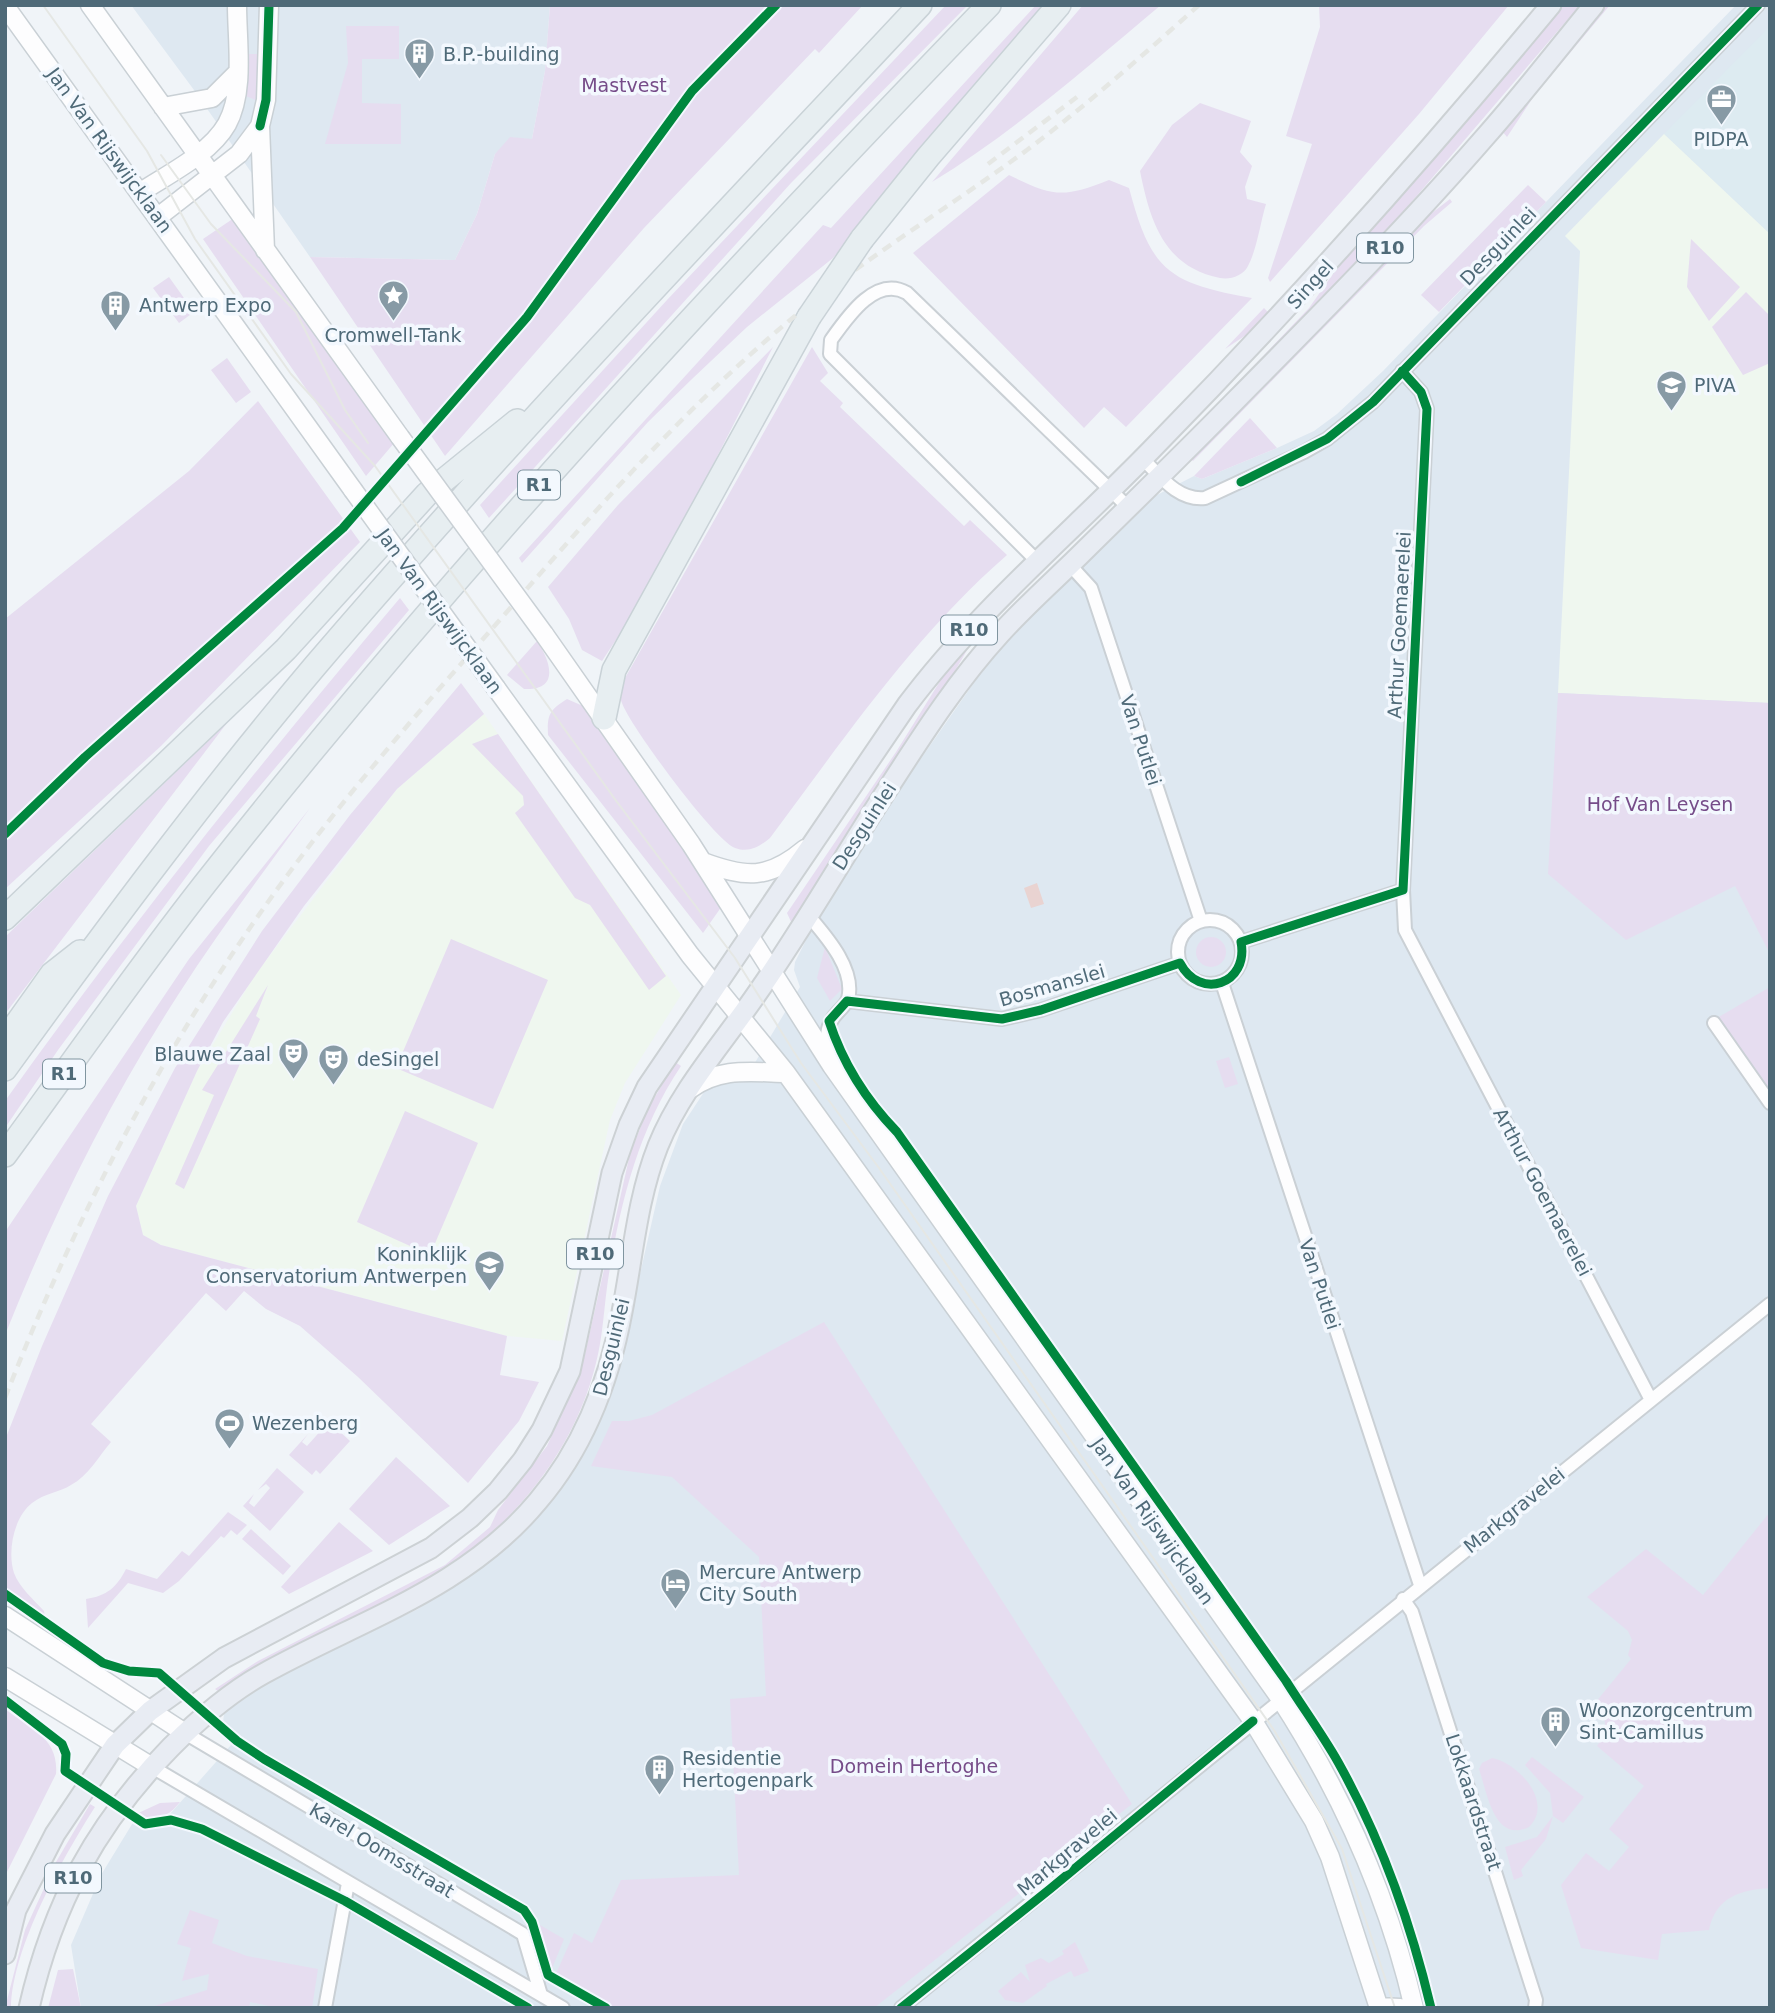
<svg xmlns="http://www.w3.org/2000/svg" width="1775" height="2013" font-family="'DejaVu Sans',sans-serif">
	<style>
		.residential { fill: #dee8f1 }
		.commercial { fill: #ddebf1 }
		.education { fill: #eff7ef }
		.green { fill: #e6ddf0 }
		.water { fill: #e9d3d1 }
		.lines { fill: none; stroke-linecap: round; stroke-linejoin: round }
		.street-casing { stroke: #cad0d5; stroke-width: 16 }
		.secondary-casing { stroke: #c9d0d5; stroke-width: 21 }
		.primary-casing { stroke: #ccd1d4; stroke-width: 23 }
		.highway-casing { stroke: #c9d2d7; stroke-width: 26 }
		.street { stroke: #fdfdfe; stroke-width: 12 }
		.secondary { stroke: #fdfdfe; stroke-width: 18 }
		.primary { stroke: #e8ecf3; stroke-width: 19 }
		.highway { stroke: #e7eef1; stroke-width: 23 }
		.tram { stroke: #e5e7e4; stroke-width: 2 }
		.rail { stroke: #e5e7e4; stroke-width: 4.5; stroke-dasharray: 10 7; stroke-linecap: butt }
		.secondary-bridge-casing { stroke: #c9d0d5; stroke-width: 21; stroke-linecap: butt }
		.highway-bridge-casing { stroke: #c9d2d7; stroke-width: 26; stroke-linecap: butt }
		.secondary-bridge { stroke: #fdfdfe; stroke-width: 18 }
		.highway-bridge { stroke: #e7eef1; stroke-width: 23 }
		.cycleway-casing { stroke: #f3f8fe; stroke-width: 13 }
		.cycleway { stroke: #00873e; stroke-width: 9 }
		.labels { text-anchor: middle; stroke-width: 7; stroke-linejoin: round; paint-order: stroke }
		.shield { fill: #f3f8fe; stroke: #8095a0; stroke-width: 2 }
		.shield-label { font-size: 18px; font-weight: bold; fill: #4f6a78 }
		.poi-label { font-size: 19px; fill: #4f6a78; stroke: #f3f8fe; text-anchor: start }
		.park-label { font-size: 19px; fill: #764c89; stroke: #f3f8fe }
		.street-label { font-size: 19px; fill: #4f6a78; stroke: #f3f8fe }
	</style>
	<rect width="100%" height="100%" fill="#f0f4f8"/>
	<!-- residential -->
	<path class="residential" d="M131 5H550L545 71 532 139 495 154 477 214 455 260 310 257 194 90Z
		M1736 5H1770V2008H81L71 1945 101 1875 137 1816 154 1819 170 1814 231 1745 222 1731 224 1714 229 1708 250 1691 418 1609 497 1556 529 1524 630 1318 660 1186 683 1124 710 1083 747 1076 800 987 794 970 795 962 818 916 864 840 1001 644 1151 498 1194 476 1202 479 1277 448 1314 431 1337 414 1383 371Z"/>
	<!-- commercial -->
	<path class="commercial" d="M1770 26V234L1664 134Z"/>
	<!-- education -->
	<path class="education" d="M1664 134 1770 234V703L1558 693 1580 251 1565 236Z
		M484 714 681 995 625 1083 610 1120 562 1341 507 1336 161 1245 143 1235 136 1206 197 1071 255 975 397 789Z"/>
	<!-- green -->
	<path class="green" d="M550 5H863L819 53 815 49 644 228 445 456 310 257 455 260 477 214 495 154 510 137 532 139 545 71Z
		M946 5H968L791 183 489 518 480 505 667 300Z
		M1036 5H1047L922 148 833 258 747 327 692 379 648 422 522 563 519 558 823 225 831 228Z
		M1083 5H1161C1087 67 1014 132 932 182Z
		M1319 5H1509L1419 114 1270 282 1268 278 1312 144 1286 136 1320 27Z
		M1562 5H1580L1379 240 1326 297 1182 441 1309 308 1335 271Z
		M1605 5H1610L1534 96 1507 137 1502 131Z
		M346 26H399V59H362V103L401 104V144H325L348 63Z
		M249 54H261L258 101 246 96Z
		M1200 103 1251 121 1240 152 1252 166 1245 187 1247 199 1266 204C1260 224 1257 249 1248 266 1243 276 1230 280 1220 278 1164 267 1150 221 1140 171L1172 125Z
		M1009 175C1054 197 1063 198 1109 180L1129 188C1151 271 1168 283 1252 298L1126 427 1104 407 1084 428 913 253Z
		M1528 185 1546 202 1439 312 1421 295Z
		M1450 199 1452 202 1424 226 1193 461 1191 459 1428 216Z
		M234 218 395 442 366 476 203 239Z
		M1691 239 1740 287 1709 321 1687 287Z
		M169 277 194 312 179 323 153 288Z
		M1746 292 1770 316V363L1743 375 1712 327Z
		M1264 308 1269 313 1252 331 1225 349Z
		M773 347 649 590 602 661 582 650 569 619 548 587 618 505Z
		M812 347 828 373 820 381 843 403 840 407 964 526 970 520 1007 555C913 637 844 739 770 838 759 847 749 853 735 848 715 841 630 726 622 703 620 699 620 692 620 687Z
		M227 358 251 392 236 403 211 370Z
		M258 401 360 542 161 746 5 889V619L189 471Z
		M1250 418 1277 448 1202 479 1194 476Z
		M400 598 409 610 209 846 58 1050 5 1128V1101C129 927 262 761 400 598Z
		M974 638 940 697 826 866 792 924 787 913 896 752 952 662Z
		M537 641C550 660 561 691 524 689L507 675Z
		M461 683 484 714 397 789 304 906 223 1022 197 1071 136 1206 143 1235 161 1245 507 1336 500 1375 539 1382 519 1421 468 1483 358 1377 300 1326 266 1309 244 1291 226 1311 206 1293 91 1424 111 1442C99 1456 88 1476 71 1485 58 1493 45 1493 32 1503 14 1517 7 1551 14 1573 19 1587 34 1600 44 1611L45 1618 5 1587V1440L42 1346 108 1196 175 1068 262 931 350 815Z
		M1558 693 1770 703V954L1735 886 1626 940 1548 874Z
		M567 699 583 706 722 906 703 933 548 735C547 714 550 710 567 699Z
		M227 723 5 1014V937Z
		M498 734 666 976 649 990 590 905 575 898 515 813 524 805 523 796 472 744Z
		M310 808C265 870 219 931 178 995 109 1102 52 1217 5 1335V1232L189 959Z
		M1196 952a15 15 0 1 1 30 0a15 15 0 1 1-30 0Z
		M451 939 548 980 493 1109 396 1068Z
		M825 947 842 989 830 1001 817 978Z
		M268 985 256 1016 260 1019 184 1189 175 1184 214 1095 202 1090Z
		M1770 987V1093L1717 1018Z
		M1229 1057 1238 1084 1225 1088 1216 1061Z
		M675 1062 681 1066C638 1130 620 1204 608 1280 604 1307 603 1336 596 1363 573 1458 502 1539 419 1585 352 1622 280 1647 218 1691L215 1689 258 1661 445 1565 490 1527 498 1510 547 1446 574 1387 585 1354 630 1154 647 1111Z
		M405 1111 478 1143 430 1255 357 1222Z
		M824 1322 1132 1804 874 2008H616L555 1976 574 1933 592 1943 621 1880 739 1875 730 1699 766 1696 759 1557 672 1477 591 1466 612 1421H629L652 1415Z
		M323 1416 350 1441 320 1474 316 1470 312 1475 289 1455 308 1434 302 1442 307 1446 324 1427 319 1423 312 1429Z
		M396 1457 450 1506 389 1545 349 1509Z
		M277 1468 304 1492 270 1531 243 1506 254 1494 249 1503 254 1507 270 1488 266 1484 258 1490Z
		M228 1512 247 1525 237 1535 231 1530 224 1538 221 1536 179 1581 163 1593 128 1583 88 1628 86 1599C107 1596 117 1587 126 1569L157 1579 182 1551 189 1556Z
		M1770 1512V1888C1740 1890 1716 1897 1709 1930L1662 1934 1658 1960 1581 1948 1561 1885 1586 1853 1609 1871 1629 1847 1609 1829 1644 1786 1597 1746C1608 1731 1608 1717 1595 1703L1631 1659 1628 1655 1632 1640 1628 1631 1587 1597 1646 1549 1703 1595Z
		M339 1522 373 1551 289 1594 281 1587Z
		M251 1529 291 1566 283 1575 242 1539Z
		M5 1709C31 1729 59 1738 56 1774L5 1876Z
		M1532 1757 1584 1797 1563 1823 1553 1816 1546 1839 1521 1870 1523 1876 1514 1880 1505 1847 1537 1837 1553 1816 1550 1793 1525 1765Z
		M1492 1758C1516 1762 1555 1801 1529 1827 1494 1844 1487 1792 1479 1769L1482 1763Z
		M180 1802C168 1818 154 1822 134 1815L160 1803Z
		M90 1804 95 1807C63 1857 12 1948 11 2008H5L25 1930 56 1862Z
		M190 1910 219 1920 212 1943 247 1956 318 1969 312 2008H278L250 2002 249 2008H148L207 1990 209 1974 182 1981 191 1948 177 1944Z
		M540 1925 564 1939 551 1971Z
		M1075 1942 1089 1971 1074 1977 1071 1971 1046 1984 1047 1986 1023 2003 1005 2000 998 1991 1021 1972 1030 1982 1025 1965 1041 1958 1049 1963 1064 1954 1062 1951Z
		M73 1969 81 2008H48L58 1970Z"/>
	<!-- water -->
	<path class="water" d="M1037 883 1044 904 1031 908 1024 888Z"/>
	<g class="lines">
		<defs>
			<path id="street" d="M1402 371 1421 392 1427 409 1403 890 1405 930 1651 1400
				M1143 459C1160 476 1178 501 1205 498L1304 452 1327 439 1373 402 1758 5
				M1038 562 830 354 831 340C848 316 876 275 907 293L1129 508
				M1070 565 1091 588 1201 921
				M808 915C825 935 856 969 848 999 846 1004 842 1008 838 1012 824 1026 826 1040 830 1058
				M1178 952a32 32 0 1 1 64 0a32 32 0 1 1-64 0Z
				M1241 942 1403 890
				M1222 983 1420 1585
				M847 1001 1002 1019 1041 1010 1180 963
				M1714 1023 1770 1103
				M1403 1599 1412 1612 1536 2000 1535 2008
				M185 1733 523 1934 541 1995
				M152 1767 563 2008
				M325 2008 348 1883
				M901 2008 1770 1304"/>
			<path id="secondary" d="M90 5 400 437
				M5 6 353 490
				M163 107 212 98 236 74
				M141 192C168 174 210 154 227 124 245 91 237 42 237 5
				M158 217 239 154 260 126
				M265 250 260 126 266 100 269 5
				M544 634 691 844 832 1066 1280 1698C1343 1795 1388 1896 1414 2008
				M496 688 690 955 786 1073 1253 1721 1314 1821 1330 1857 1379 2008
				M703 862C746 878 768 880 805 849
				M690 1089C720 1067 750 1072 786 1073
				M5 1616 185 1733
				M5 1677 152 1767
				M1379 2007 1400 2008"/>
			<path id="primary" d="M5 1954 16 1910 55 1834 115 1745 150 1711 224 1658 431 1548 470 1518 498 1491 523 1460 542 1430 570 1371 612 1173 629 1125 647 1087 907 705C979 609 1072 532 1155 446 1294 304 1425 157 1551 5
				M29 2008C53 1903 96 1824 171 1747 199 1719 229 1693 263 1674 360 1620 465 1589 538 1501 584 1447 609 1382 622 1312 633 1256 637 1199 658 1146 681 1089 724 1042 758 992 803 928 842 859 885 793 920 739 956 682 1000 634 1026 605 1056 579 1084 551 1134 502 1184 453 1233 403 1319 316 1405 229 1485 137 1523 94 1558 49 1594 5"/>
			<path id="highway" d="M862 239 928 157 1059 5
				M604 718 614 670 809 317
				M5 918 286 649 427 494 517 421
				M5 1040 52 974 80 952
				M5 1069C104 932 206 795 315 666 509 439 716 223 920 5
				M5 1155C71 1065 135 973 204 885 447 576 716 288 989 5"/>
		</defs>
		<!-- street casing -->
		<use href="#street" class="street-casing"/>
		<!-- secondary casing -->
		<use href="#secondary" class="secondary-casing"/>
		<!-- primary casing -->
		<use href="#primary" class="primary-casing"/>
		<!-- highway casing -->
		<use href="#highway" class="highway-casing"/>
		<!-- street -->
		<use href="#street" class="street"/>
		<!-- secondary -->
		<use href="#secondary" class="secondary"/>
		<!-- primary -->
		<use href="#primary" class="primary"/>
		<!-- highway -->
		<use href="#highway" class="highway"/>
		<!-- tram -->
		<path class="tram" d="M43 5 147 151 195 239 291 374 375 466 617 802 735 958 801 1063 879 1168 1274 1730 1342 1849 1395 2008
			M161 155 211 224 296 312 345 410 368 443"/>
		<!-- rail -->
		<path class="rail" d="M988 164 1077 97
			M5 1398C78 1211 170 1034 289 873 356 782 431 698 505 614 591 515 677 417 777 331 855 264 944 211 1027 150 1087 105 1143 55 1199 5"/>
		<defs>
			<path id="secondary-bridge" d="M400 437 544 634
				M353 490 496 688"/>
			<path id="highway-bridge" d="M809 317 862 239"/>
		</defs>
		<!-- secondary-bridge casing -->
		<use href="#secondary-bridge" class="secondary-bridge-casing"/>
		<!-- highway-bridge casing -->
		<use href="#highway-bridge" class="highway-bridge-casing"/>
		<!-- secondary-bridge -->
		<use href="#secondary-bridge" class="secondary-bridge"/>
		<!-- highway-bridge -->
		<use href="#highway-bridge" class="highway-bridge"/>
		<defs>
			<path id="cycleway" d="M260 126 266 100 269 5
				M1402 371 1421 392 1427 409 1403 890 1241 942C1249 984 1200 1001 1180 963L1041 1010 1002 1019 847 1001 829 1021C843 1064 866 1100 897 1132L1286 1681C1303 1708 1322 1734 1338 1762 1380 1837 1411 1924 1431 2008
				M1241 482 1327 439 1373 402 1758 5
				M5 834 85 757 343 528 527 317 692 91 776 5
				M5 1594 103 1663 129 1671 159 1673 237 1741 264 1759 524 1910 532 1922 548 1975 606 2008
				M5 1700 62 1744 66 1754 65 1771 145 1824 171 1820 202 1829 345 1901 528 2008
				M901 2008 1050 1889 1253 1721"/>
		</defs>
		<!-- cycleway casing -->
		<use href="#cycleway" class="cycleway-casing"/>
		<!-- cycleway -->
		<use href="#cycleway" class="cycleway"/>
	</g>
	<!-- icons -->
	<defs>
		<symbol id="building-pin" viewBox="-11 -11 22 30"><path d="M0 17L-7.5 6A9.5 9.5 0 1 1 7.5 6Z" fill="#879aa5" stroke="#f3f8fe"/><path d="M-4-6H4V6H1V3H-1V6H-4ZM-2.5-4.3h1.7v1.8h-1.7ZM.8-4.3h1.7v1.8H.8ZM-2.5-1h1.7V.8h-1.7ZM.8-1h1.7V.8H.8Z" fill="#fff"/></symbol>
		<symbol id="office-pin" viewBox="-11 -11 22 30"><path d="M0 17L-7.5 6A9.5 9.5 0 1 1 7.5 6Z" fill="#879aa5" stroke="#f3f8fe"/><path d="M-6-3h4V-5.5h4V-3h4V5H-6ZM-1-4.5V-3h2v-1.5ZM-6 0V1H6V0Z" fill="#fff"/></symbol>
		<symbol id="sight-pin" viewBox="-11 -11 22 30"><path d="M0 17L-7.5 6A9.5 9.5 0 1 1 7.5 6Z" fill="#879aa5" stroke="#f3f8fe"/><path d="M0-6L1.8-2.2L6-1.7L2.9 1.2L3.7 5.4L0 3.3L-3.7 5.4L-2.9 1.2L-6-1.7L-1.8-2.2Z" fill="#fff"/></symbol>
		<symbol id="school-pin" viewBox="-11 -11 22 30"><path d="M0 17L-7.5 6A9.5 9.5 0 1 1 7.5 6Z" fill="#879aa5" stroke="#f3f8fe"/><path d="M0-5L7-2L0 1L-7-2ZM-4 1L0 2.5L4 1V4Q0 6-4 4Z" fill="#fff"/></symbol>
		<symbol id="theatre-pin" viewBox="-11 -11 22 30"><path d="M0 17L-7.5 6A9.5 9.5 0 1 1 7.5 6Z" fill="#879aa5" stroke="#f3f8fe"/><path d="M-5-5.5Q0-4 5-5.5V0Q5 5 0 6Q-5 5-5 0ZM-3.3-2.5H-1v1.5H-3.3ZM1-2.5H3.3v1.5H1ZM-2.8 1Q0 5.5 2.8 1Z" fill="#fff"/></symbol>
		<symbol id="stadium-pin" viewBox="-11 -11 22 30"><path d="M0 17L-7.5 6A9.5 9.5 0 1 1 7.5 6Z" fill="#879aa5" stroke="#f3f8fe"/><path d="M0-5a6.5 5 0 1 0 0 10a6.5 5 0 1 0 0-10ZM-3.5-1.8h7v3.6h-7Z" fill="#fff"/></symbol>
		<symbol id="hotel-pin" viewBox="-11 -11 22 30"><path d="M0 17L-7.5 6A9.5 9.5 0 1 1 7.5 6Z" fill="#879aa5" stroke="#f3f8fe"/><path d="M-6-4.5h1.5V1H6V5H4.5V3h-9V5H-6ZM-4 0a1.8 1.8 0 1 1 3.6 0ZM.5 0V-2.5h3Q6-2.5 6 0Z" fill="#fff"/></symbol>
	</defs>
	<g fill-rule="evenodd">
		<use href="#building-pin" x="402" y="36" width="35" height="47"/>
		<use href="#office-pin" x="1704" y="82" width="35" height="47"/>
		<use href="#sight-pin" x="376" y="278" width="35" height="47"/>
		<use href="#building-pin" x="98" y="288" width="35" height="47"/>
		<use href="#school-pin" x="1654" y="368" width="35" height="47"/>
		<use href="#theatre-pin" x="276" y="1036" width="35" height="47"/>
		<use href="#theatre-pin" x="316" y="1042" width="35" height="47"/>
		<use href="#school-pin" x="472" y="1248" width="35" height="47"/>
		<use href="#stadium-pin" x="212" y="1406" width="35" height="47"/>
		<use href="#hotel-pin" x="658" y="1566" width="35" height="47"/>
		<use href="#building-pin" x="1538" y="1704" width="35" height="47"/>
		<use href="#building-pin" x="642" y="1752" width="35" height="47"/>
	</g>
	<g class="labels">
		<!-- shield labels -->
		<g class="shield">
			<rect x="1357" y="233.5" width="56" height="29" rx="5"/>
			<rect x="518" y="470.5" width="42" height="29" rx="5"/>
			<rect x="941" y="615.5" width="56" height="29" rx="5"/>
			<rect x="43" y="1059.5" width="42" height="29" rx="5"/>
			<rect x="567" y="1239.5" width="56" height="29" rx="5"/>
			<rect x="45" y="1863.5" width="56" height="29" rx="5"/>
		</g>
		<g class="shield-label">
			<text x="1385" y="254">R10</text>
			<text x="539" y="491">R1</text>
			<text x="969" y="636">R10</text>
			<text x="64" y="1080">R1</text>
			<text x="595" y="1260">R10</text>
			<text x="73" y="1884">R10</text>
		</g>
		<!-- poi labels -->
		<g class="poi-label">
			<text x="443" y="61">B.P.-building</text>
			<text x="1721" y="146" text-anchor="middle">PIDPA</text>
			<text x="139" y="312">Antwerp Expo</text>
			<text x="393" y="342" text-anchor="middle">Cromwell-Tank</text>
			<text x="1694" y="392">PIVA</text>
			<text x="271" y="1061" text-anchor="end">Blauwe Zaal</text>
			<text x="357" y="1066">deSingel</text>
			<text x="467" y="1261" text-anchor="end">Koninklijk<tspan x="467" dy="22">Conservatorium Antwerpen</tspan></text>
			<text x="252" y="1430">Wezenberg</text>
			<text x="699" y="1579">Mercure Antwerp<tspan x="699" dy="22">City South</tspan></text>
			<text x="1579" y="1717">Woonzorgcentrum<tspan x="1579" dy="22">Sint-Camillus</tspan></text>
			<text x="682" y="1765">Residentie<tspan x="682" dy="22">Hertogenpark</tspan></text>
		</g>
		<!-- park labels -->
		<g class="park-label">
			<text x="624" y="92">Mastvest</text>
			<text x="1660" y="811">Hof Van Leysen</text>
			<text x="914" y="1773">Domein Hertoghe</text>
		</g>
		<!-- street labels -->
		<g class="street-label">
			<text transform="translate(110 150) rotate(54)" y="7">Jan Van Rijswijcklaan</text>
			<text transform="translate(1498 246) rotate(-46)" y="7">Desguinlei</text>
			<text transform="translate(1310 284) rotate(-48)" y="7">Singel</text>
			<text transform="translate(440 611) rotate(54)" y="7">Jan Van Rijswijcklaan</text>
			<text transform="translate(1399 625) rotate(-87)" y="7">Arthur Goemaerelei</text>
			<text transform="translate(1141 740) rotate(72)" y="7">Van Putlei</text>
			<text transform="translate(864 826) rotate(-57)" y="7">Desguinlei</text>
			<text transform="translate(1052 985) rotate(-16)" y="7">Bosmanslei</text>
			<text transform="translate(1543 1192) rotate(62)" y="7">Arthur Goemaerelei</text>
			<text transform="translate(1320 1284) rotate(72)" y="7">Van Putlei</text>
			<text transform="translate(611 1347) rotate(-76)" y="7">Desguinlei</text>
			<text transform="translate(1514 1510) rotate(-39)" y="7">Markgravelei</text>
			<text transform="translate(1153 1521) rotate(55)" y="7">Jan Van Rijswijcklaan</text>
			<text transform="translate(1474 1802) rotate(72)" y="7">Lokkaardstraat</text>
			<text transform="translate(382 1850) rotate(31)" y="7">Karel Oomsstraat</text>
			<text transform="translate(1067 1852) rotate(-40)" y="7">Markgravelei</text>
		</g>
	</g>
	<!-- border -->
	<rect width="1775" height="2013" fill="none" stroke="#4f6a78" stroke-width="14"/>
</svg>
